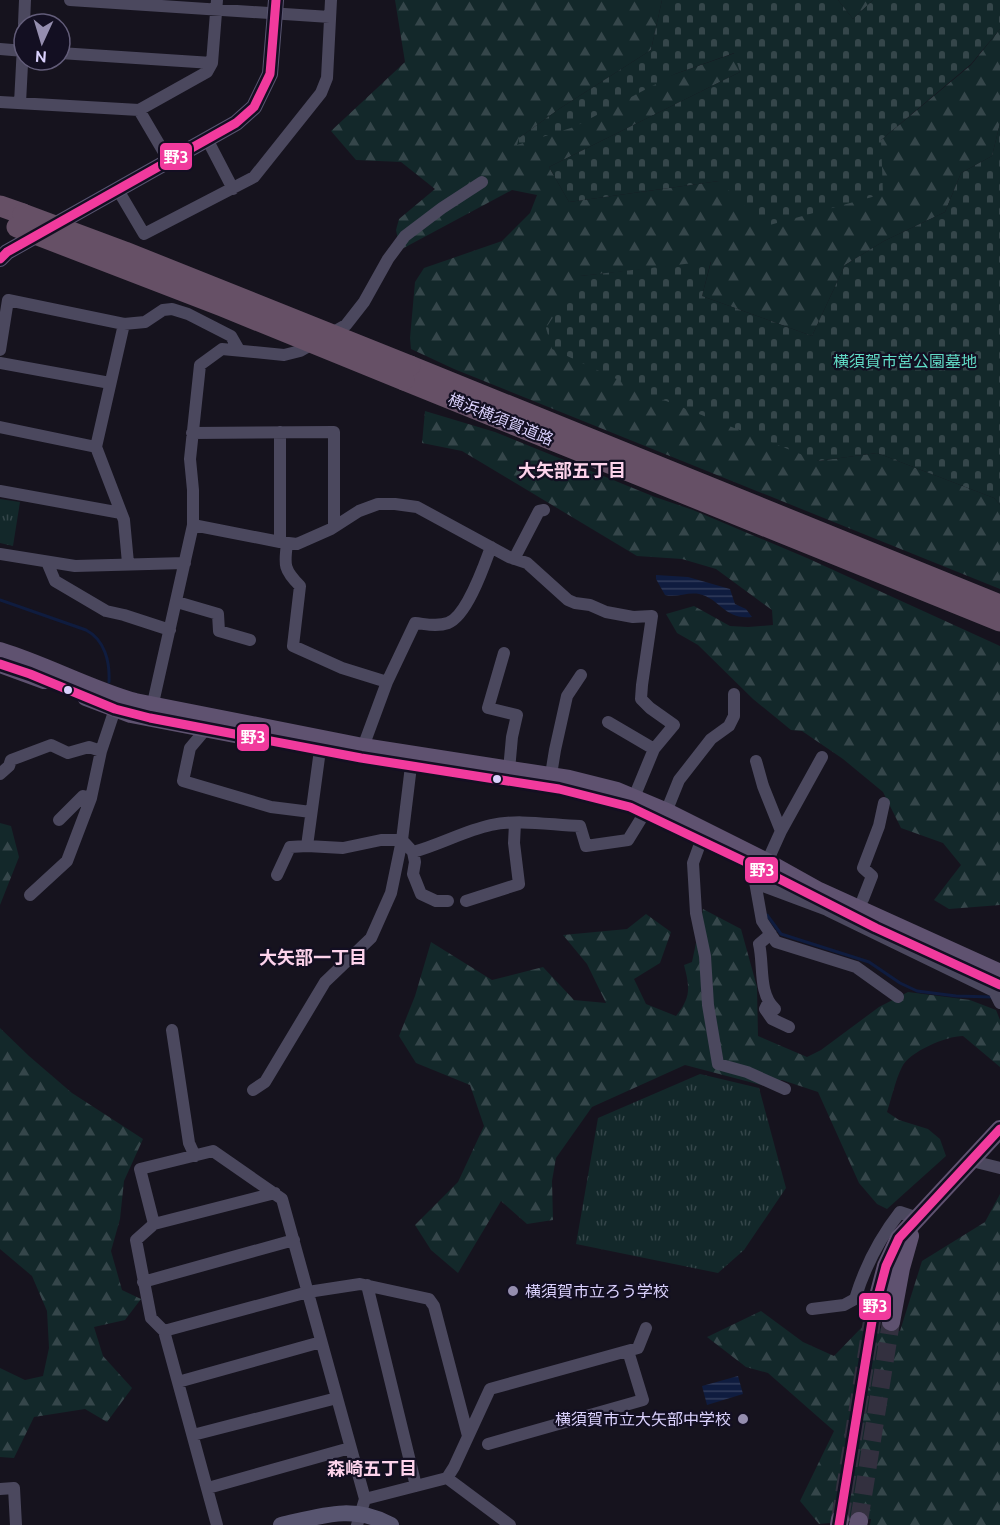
<svg xmlns="http://www.w3.org/2000/svg" width="1000" height="1525" font-family="Ubuntu,'Noto Sans JP',sans-serif">
	<style>
		.grass { fill: url(#grass-tufts) }
		.forest { fill: url(#forest-firs) }
		.cemetery { fill: url(#cemetery-stones) }
		.water { fill: url(#water-rules) }
		.lines { fill: none; stroke-linecap: round; stroke-linejoin: round }
		.stream { stroke: #0f1c3f; stroke-width: 3 }
		.primary-tunnel { stroke: #33303f; stroke-width: 18; stroke-dasharray: 18 9; stroke-linecap: butt }
		.street { stroke: #4b485e; stroke-width: 12 }
		.secondary { stroke: #585570; stroke-width: 16 }
		.primary { stroke: #5f5270; stroke-width: 18 }
		.highway { stroke: #665066; stroke-width: 21 }
		.highway-bridge { stroke: #665066; stroke-width: 21 }
		.bus-1-casing { stroke: #130f22; stroke-width: 14 }
		.bus-1 { stroke: #f13a9d; stroke-width: 9 }
		.bus-dot { fill: #dad1fd; stroke: #130f22; stroke-width: 2 }
		.poi-dot { fill: #958eaf; stroke: #130f22; stroke-width: 2 }
		.labels { text-anchor: middle; stroke-width: 4.5; stroke-linejoin: round; paint-order: stroke }
		.park-label { font-size: 16px; fill: #60dac5; stroke: #130f22 }
		.street-label { font-size: 16px; fill: #dad1fd; stroke: #130f22 }
		.poi-label { font-size: 16px; fill: #dad1fd; stroke: #130f22; text-anchor: start }
		.neighbourhood-label { font-size: 18px; font-weight: bold; fill: #fdd3eb; stroke: #130f22 }
		.line-badge { stroke: #130f22; stroke-width: 2 }
		.badge-label { font-size: 16px; text-anchor: middle; font-weight: bold; fill: #fff }
	</style>
	<defs>
		<pattern id="grass-tufts" width="24" height="20" patternUnits="userSpaceOnUse" patternTransform="scale(1.5)"><rect width="24" height="20" fill="#13282a"/><path d="M3 7l-1-3M5 7V3M7 7l1-3M15 17l-1-3M17 17v-4M19 17l1-3" fill="none" stroke="#35464a"/></pattern>
		<pattern id="forest-firs" width="22" height="20" patternUnits="userSpaceOnUse" patternTransform="scale(1.5)"><rect width="22" height="20" fill="#13282a"/><path d="M5 1l3.5 6h-7zM16 11l3.5 6h-7z" fill="#35464a"/></pattern>
		<pattern id="cemetery-stones" width="16" height="16" patternUnits="userSpaceOnUse" patternTransform="scale(1.5)"><rect width="16" height="16" fill="#13282a"/><path d="M2 7V4a2 2 0 0 1 4 0v3zM10 15v-3a2 2 0 0 1 4 0v3z" fill="#35464a"/></pattern>
		<pattern id="water-rules" width="6" height="5" patternUnits="userSpaceOnUse" patternTransform="scale(1.5)"><rect width="6" height="5" fill="#0f1c3f"/><path d="M0 2.5h6" fill="none" stroke="#313c5c"/></pattern>
	</defs>
	<rect width="100%" height="100%" fill="#16131e"/>
	<!-- grass -->
	<path class="grass" d="M0 499 20 502 13 546 0 543Z
		M700 1074 759 1088 786 1188 744 1250 718 1273 576 1244 598 1118Z"/>
	<!-- forest -->
	<path class="forest" d="M395 0H662L651 50 559 109 519 138 675 74 735 53 740 72 549 167 569 202 719 181 881 140 971 65 1000 29V123L992 156 961 173 945 212 884 241 845 265 812 336 702 296 711 262 580 276 818 461 877 453 994 498 1000 505V589L454 369 411 349 410 338 415 282 424 268 502 241 530 213 537 195 512 190 400 250 396 230 399 219 435 189 401 162 356 160 331 131 405 62Z
		M838 0H873L853 19Z
		M425 411 495 432 655 497 693 510 807 558 1000 646V905L949 909 934 900 961 865 943 843 901 828 883 792 843 759 802 731 791 730 753 699 698 645 677 633 666 614 694 606 730 626 748 627 773 625 772 610 716 569 682 559 637 556 462 451 422 443Z
		M0 823 11 826 19 857 0 905Z
		M703 909 741 929 757 987 758 1036 807 1057 821 1050 879 1007 908 992 970 1000 996 1010 1000 1020V1067L963 1036C946 1036 909 1052 902 1067 895 1081 892 1097 887 1112L899 1120 928 1129 940 1139 946 1156 887 1209 877 1204 859 1183 818 1092 782 1080 761 1085 685 1065 592 1107 556 1158 552 1181 553 1220 527 1224 501 1201 458 1273 431 1250 415 1225 458 1182 484 1126 470 1085 416 1063 399 1036 415 996 431 942 492 980 543 967 574 1000 606 1003 587 964 563 935 627 929 646 914 671 932 660 963 634 979 646 1004 676 1016C691 997 690 988 684 965L692 962Z
		M0 1028 29 1056 72 1093 143 1139 124 1181 120 1219 111 1251 122 1290 141 1299 125 1320 94 1327 103 1356 132 1388 107 1422 85 1409 34 1417 14 1458 0 1457V1368L25 1380 43 1376 49 1348 47 1311 32 1276 0 1249Z
		M1000 1194V1525H870L871 1519 819 1524 800 1501 834 1431 768 1373 746 1367 707 1337 761 1311 803 1342 834 1356 863 1326 900 1331 922 1261 985 1222Z"/>
	<!-- cemetery -->
	<path class="cemetery" d="M662 0H838L853 19 873 0H1000V29L971 64 881 140 883 194 766 226 719 181 569 202 549 167 740 72 734 53 675 74 574 127 517 145 519 138 559 109 651 50Z
		M1000 123V505L994 498 877 453 818 461 651 395 552 349 546 328 580 276 711 261 702 296 812 336 845 265 884 241 945 212 961 173 992 156Z"/>
	<!-- water -->
	<path class="water" d="M656 575 688 577 730 589 735 604 746 609 752 617C724 620 721 599 699 594 687 592 676 598 665 595L656 579Z
		M738 1376 743 1394 707 1405 702 1386Z"/>
	<g class="lines">
		<!-- stream -->
		<path class="stream" d="M0 600 86 630C105 640 110 662 109 682
			M767 915 781 934 869 962 900 983 917 991 956 996 992 997"/>
		<!-- primary-tunnel -->
		<path class="primary-tunnel" d="M840 1519 873 1315
			M859 1521 891 1322"/>
		<!-- street -->
		<path class="street" d="M70 0 330 17
			M24 24 25 0
			M0 49 24 51
			M60 53 212 63
			M0 102 139 110 207 72 212 63 217 0
			M20 103 24 26
			M139 110 169 161
			M207 139 233 189
			M118 190 144 234 254 177 321 93 327 78 331 0
			M124 324 96 447 124 520 128 563
			M0 350 8 300 124 324 145 322 163 310 172 309 188 314 231 336 239 350
			M0 363 110 383
			M0 427 96 447
			M280 432V542
			M192 433 334 432V527
			M0 491 121 513
			M193 525 280 542 297 544 331 529 359 511 378 504H395L417 507 509 557 527 563 568 600 575 603 590 605 606 612 633 617 652 616 642 685 641 699 650 708 674 725 654 749 630 807
			M287 544C284 565 284 570 300 586L293 646 342 668 387 682
			M0 554 75 566 185 563
			M514 559 539 511 544 510
			M47 562 55 581 106 611 124 615 170 630
			M177 602 218 614 219 631 250 640
			M504 653 488 708 517 715 512 737 508 781
			M151 712 193 525V490L190 459 200 365 222 349 284 355 300 351 346 325 364 302 388 259 405 236 442 208 482 182
			M608 722 654 749
			M206 729 190 748 183 781 271 807 311 812
			M361 758 363 747 387 682 415 623C426 624 437 627 448 623 467 616 484 566 491 547
			M756 761 763 786 781 831 767 862 765 873
			M0 774 9 766 11 760 51 745 68 753 89 747 101 751
			M549 787 555 750 567 696 581 675
			M59 820 83 796 91 798
			M662 822 679 780 711 739 729 726 734 716V694
			M781 831 822 757
			M701 841 693 863 696 913 705 956 708 1005 718 1064 747 1072 785 1089
			M307 846 343 848 381 840H402L413 852 415 862 413 874 421 894 436 901H448
			M413 852C439 845 464 831 491 825 519 819 551 825 580 826L586 846 628 840 644 814
			M752 865 762 921 776 942 856 967 898 997
			M277 875 290 847 307 846 320 750
			M755 883 827 910 994 991 1000 1003
			M30 895 67 861 91 798 101 751 115 709
			M863 899 872 876 863 868 879 826 884 803
			M466 901 519 884 514 843 515 823
			M771 934 759 944C764 964 758 994 775 1009
			M768 1003 765 1009 772 1019 789 1027
			M172 1030 189 1143 195 1156
			M253 1090 265 1082 325 982 371 938 391 893 402 840 411 766
			M972 1161 1000 1168
			M154 1224 275 1193
			M143 1282 294 1240
			M367 1285 416 1486
			M812 1309 844 1305 855 1299C865 1266 879 1239 900 1212L918 1218
			M164 1331 308 1292 360 1284 429 1299 434 1306 468 1436
			M178 1382 321 1342
			M193 1435 337 1398
			M488 1444 643 1400 628 1351
			M447 1478 510 1525
			M208 1488 350 1448
			M0 1489 14 1488 16 1525
			M365 1499 447 1478 454 1467 490 1389 638 1348 646 1328
			M217 1525 164 1331 151 1318 136 1240 154 1224 140 1169 213 1151 282 1199 365 1499 357 1525"/>
		<!-- secondary -->
		<path class="secondary" d="M0 259 7 252 236 123 254 107 270 74 276 0
			M281 1525C321 1516 353 1504 391 1525"/>
		<!-- primary -->
		<path class="primary" d="M0 651C46 665 89 689 135 702L363 747 569 779 617 791 667 812 767 862 819 891 1000 973
			M0 664 44 680
			M86 697 131 714 240 735
			M873 1315 886 1266 899 1238 1000 1129
			M891 1322 901 1268 910 1236
			M839 1525 840 1519
			M858 1525 859 1521"/>
		<!-- highway -->
		<path class="highway" d="M0 206 23 214
			M410 366 1000 605
			M404 380 1000 621"/>
		<!-- highway-bridge -->
		<path class="highway-bridge" d="M23 214 125 252 410 366
			M17 227 222 306 404 380"/>
		<defs>
			<path id="bus-1" d="M0 259 7 252 236 123 254 107 270 74 276 0
				M0 664 30 674 115 709 150 718 361 758 559 789 630 807 752 865 876 928 1000 985
				M839 1525 873 1315 886 1266 899 1238 1000 1129"/>
		</defs>
		<!-- bus-1 casing -->
		<use href="#bus-1" class="bus-1-casing"/>
		<!-- bus-1 -->
		<use href="#bus-1" class="bus-1"/>
	</g>
	<!-- markers -->
	<g class="bus-dot">
		<circle cx="68" cy="690" r="5"/>
		<circle cx="497" cy="779" r="5"/>
	</g>
	<g class="poi-dot">
		<circle cx="513" cy="1291" r="6"/>
		<circle cx="743" cy="1419" r="6"/>
	</g>
	<g class="labels">
		<!-- park labels -->
		<g class="park-label">
			<text x="905" y="367">横須賀市営公園墓地</text>
		</g>
		<!-- street labels -->
		<g class="street-label">
			<text transform="translate(501 419) rotate(22)" y="6">横浜横須賀道路</text>
		</g>
		<!-- poi labels -->
		<g class="poi-label">
			<text x="525" y="1297">横須賀市立ろう学校</text>
			<text x="731" y="1425" text-anchor="end">横須賀市立大矢部中学校</text>
		</g>
		<!-- neighbourhood labels -->
		<g class="neighbourhood-label">
			<text x="572" y="477">大矢部五丁目</text>
			<text x="313" y="964">大矢部一丁目</text>
			<text x="372" y="1475">森崎五丁目</text>
		</g>
	</g>
	<g class="line-badge">
		<rect x="159" y="142" width="34" height="29" rx="6" fill="#f13a9d"/>
		<rect x="236" y="723" width="34" height="29" rx="6" fill="#f13a9d"/>
		<rect x="744" y="856" width="35" height="28" rx="6" fill="#f13a9d"/>
		<rect x="858" y="1292" width="34" height="29" rx="6" fill="#f13a9d"/>
	</g>
	<g class="badge-label">
		<text x="176" y="163">野3</text>
		<text x="253" y="743">野3</text>
		<text x="762" y="876">野3</text>
		<text x="875" y="1312">野3</text>
	</g>
	<!-- north arrow -->
	<g transform="translate(42 42) rotate(184)"><circle r="28" fill="#130f22" stroke="#635d7a" stroke-width="1.5"/>
	<path d="M0-4.5L10 22L0 15L-10 22Z" fill="#958eaf"/>
	<text y="-9" font-size="16" font-weight="bold" text-anchor="middle" fill="#dad1fd">N</text>
	</g>
</svg>
